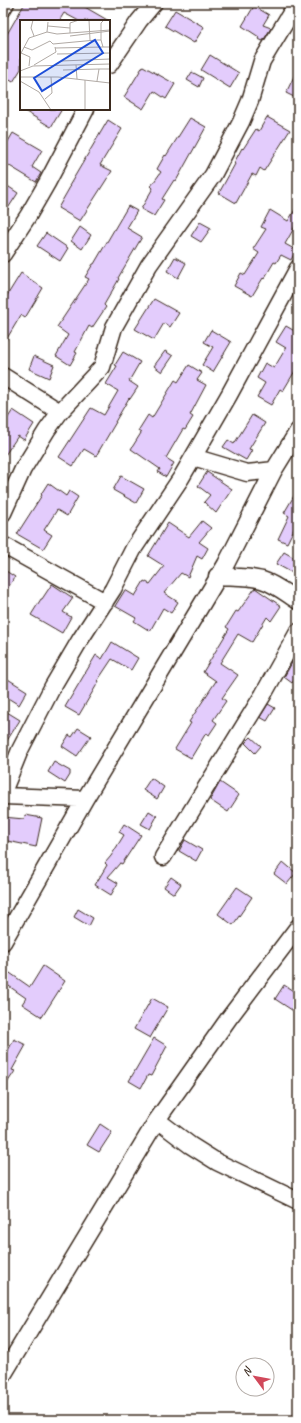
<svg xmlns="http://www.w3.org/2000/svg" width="301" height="1423" font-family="Caveat,sans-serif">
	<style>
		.building { fill: #e3ccfc; stroke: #3b2a1e }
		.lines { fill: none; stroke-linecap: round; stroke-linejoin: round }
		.minor-casing { stroke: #3b2a1e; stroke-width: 19 }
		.minor { stroke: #fff; stroke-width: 16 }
		.inset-road { fill: none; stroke: #b1aaa5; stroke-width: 1 }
		.view { fill: #1d4ed8; fill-opacity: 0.15; stroke: #1d4ed8; stroke-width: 2 }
		.inset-edge { fill: none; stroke: #3b2a1e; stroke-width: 2 }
	</style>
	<rect width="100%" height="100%" fill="#fff"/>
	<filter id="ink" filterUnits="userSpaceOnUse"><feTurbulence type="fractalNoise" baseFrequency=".025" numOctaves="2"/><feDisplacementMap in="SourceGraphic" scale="8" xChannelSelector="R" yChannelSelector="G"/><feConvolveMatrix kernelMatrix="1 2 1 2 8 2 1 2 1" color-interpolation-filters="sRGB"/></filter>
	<g filter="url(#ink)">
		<!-- building -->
		<path class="building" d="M25 3H78L109 21H79L64 13 59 21H21V69L13 82 3 76V41Z
			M254 6 269 15 263 25 271 28 263 41 258 39 259 37 242 26Z
			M175 10 204 27 194 43 165 26Z
			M210 55 239 73 230 88 201 70Z
			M143 66 175 84 166 99 154 91 143 109 124 97Z
			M298 68V99L286 93Z
			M192 72 203 78 199 87 187 80Z
			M21 109H62L51 127Z
			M267 117 290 130 264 171 260 168 256 176 252 174 236 203 219 193 235 164 234 163 242 148 243 149 256 129 259 131Z
			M190 118 206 127 176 181 174 180 162 199 164 200 154 216 141 209 153 188 151 186 161 172 157 169 165 155 166 156Z
			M108 120 122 129 100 165 112 171 80 221 58 208 70 187 69 186Z
			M13 133 42 150 32 167 41 173 36 182 3 162V150Z
			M3 183 18 193 3 216Z
			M298 205V221L285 244 296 250 291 260 281 255 276 263 274 262 264 279 263 278 252 296 234 286 241 273 245 275 259 253 253 249 266 229 261 227 270 210 288 221Z
			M128 206 137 211 127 228 142 237 118 278 119 279 104 305 106 307 92 328 89 326 75 352 77 353 70 365 56 356 68 335 57 327 89 279 85 277 93 264H94Z
			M200 222 211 228 201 242 191 236Z
			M80 227 91 235 82 249 71 241Z
			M46 233 68 248 60 261 37 246Z
			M175 257 186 263 178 278 167 271Z
			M21 273 43 288 25 318 21 315 3 345V302Z
			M154 299 179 313 170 327 164 323 154 340 135 329Z
			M286 326 298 333V366L283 391 280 389 271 405 257 397 265 383 257 378 265 363 274 368 286 348 276 342Z
			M211 330 231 342 213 372 202 365 213 347 204 342Z
			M165 351 173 356 162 372 154 366Z
			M123 352 140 362 129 381 138 387 130 399 129 398 115 422H116L96 456 84 449 73 466 59 457 91 408 104 415 118 391 106 384 117 366 115 365Z
			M34 356 54 365 49 378 29 369Z
			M189 365 202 373 197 380 206 385 190 415 193 417 185 430 183 429 166 458 174 463 166 477 158 472 160 469 131 449 141 433 138 431 148 415 152 418 175 380 178 382Z
			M13 410 34 424 24 440 18 436 3 458V425Z
			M252 415 265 423 249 449 252 450 246 460 223 447 228 440 234 444Z
			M207 472 232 489 216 513 204 502 210 495 198 486Z
			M121 476 144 489 136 503 113 490Z
			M48 483 66 496 69 491 78 497 67 516 57 510 44 530 52 535 43 549 17 534 42 495 41 494Z
			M298 489V521L287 543 278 539 289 516 284 513Z
			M202 521 211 528 199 542 208 548 202 559 197 556 188 577 181 573 164 593 178 602 171 613 163 608 150 631 134 621 136 618 115 606 125 590 135 596 144 581 150 584 164 566 148 556 168 523 189 537Z
			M284 552 298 560V576L276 564Z
			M3 569 15 577 3 595Z
			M52 584 73 598 63 612 71 617 62 633 31 615 41 599H42Z
			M255 588 281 606 271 621 267 617 252 642 238 634 220 663 238 675 222 698 226 701 213 720 217 723 209 735 206 733 191 758 175 749 191 723 189 722 216 681 203 672 229 629 226 627 236 611 238 612Z
			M112 642 138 658 131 670 112 659 98 680 99 681 79 715 65 707 96 655 102 659Z
			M298 652V675L292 683 284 677Z
			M3 676 27 691 19 705 3 695Z
			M268 704 275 708 267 721 260 717Z
			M7 712 20 720 3 747V718Z
			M78 728 91 736 77 756 62 746 69 735 72 737Z
			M251 737 261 746 255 753 245 743Z
			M54 762 70 771V775L65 783 48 772Z
			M151 778 164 787 157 799 143 790Z
			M220 782 239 795 228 812 210 800Z
			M149 811 157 816 150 829 141 824Z
			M25 815 42 818 36 847 3 840V817L24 819Z
			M124 824 141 835 122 864 120 863 108 877 118 883 111 895 95 885 107 865 105 863 111 856 124 835 119 832Z
			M185 840 202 850 196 861 179 851Z
			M283 862 296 873 287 884 274 874Z
			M171 877 181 884 174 894 164 887Z
			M237 887 252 897 233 925 218 914Z
			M78 909 93 918 89 926 74 917Z
			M43 966 65 981 42 1017 22 1004 26 998 3 982V977L7 971 30 987Z
			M284 985 298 994V1014L275 999Z
			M152 998 168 1007 150 1038 134 1029Z
			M154 1038 167 1046 151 1076 148 1075 141 1088 129 1081Z
			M14 1039 26 1045 12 1070 15 1071 3 1089V1060Z
			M100 1124 112 1132 99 1152 87 1145Z"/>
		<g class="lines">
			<defs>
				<path id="minor" d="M3 8 6 3
					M109 65 139 21 154 3
					M3 254 28 216 47 183 86 109
					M3 376 60 412
					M193 457 247 473 274 470
					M3 513 23 469 47 430 60 412 102 367 114 327 149 265 213 175 241 122 250 101 262 61 297 3
					M3 545 105 602
					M217 576C232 577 248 576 262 580 275 584 287 594 298 601
					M3 792 20 750 53 686 80 640 113 589 134 548 181 478 229 395 298 268
					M3 796 85 799
					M163 857 263 695 298 632
					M3 942 85 799 226 564 274 470 298 431
					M157 1120 190 1145 217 1162 298 1201
					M3 1375 157 1120 229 1018 298 927"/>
			</defs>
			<!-- minor casing -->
			<use href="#minor" class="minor-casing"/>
			<!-- minor -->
			<use href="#minor" class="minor"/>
		</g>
	</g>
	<!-- overview -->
	<g transform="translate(20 20)">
		<rect width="90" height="90" fill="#fff"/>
		<path class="inset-road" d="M13 0 11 8 14 16M69 0 70 20M28 6 50 8M27 12 37 14 90 10M50 13V3L59 0M50 16 90 11M81 20V3L84 0M4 27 12 30 30 21 33 24 76 20H81L83 27H90M35 28 83 27M1 33 10 37 9 46M37 34 90 33M0 35 9 18 27 12 28 2M41 41 90 39M14 45 36 32 35 27M56 45 57 59M43 50 79 49M0 51 13 46 90 44M0 57H38L90 63M65 60V90M0 61 19 72 31 90M77 61 79 49H90M25 79 32 73 31 57"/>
		<path class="view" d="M75 20 83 33 22 71 14 58Z"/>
		<rect width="90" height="90" class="inset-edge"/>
	</g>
	<!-- margin -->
	<rect width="301" height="1423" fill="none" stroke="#fff" stroke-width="16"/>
	<rect x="8" y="8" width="285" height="1407" fill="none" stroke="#3b2a1e" stroke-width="1.5" filter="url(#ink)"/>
	<!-- north arrow -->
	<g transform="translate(255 1377) rotate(302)"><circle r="19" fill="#ffffff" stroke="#b1aaa5"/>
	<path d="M0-3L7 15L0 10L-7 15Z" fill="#d1495b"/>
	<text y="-6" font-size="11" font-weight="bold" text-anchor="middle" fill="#3b2a1e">N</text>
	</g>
</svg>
